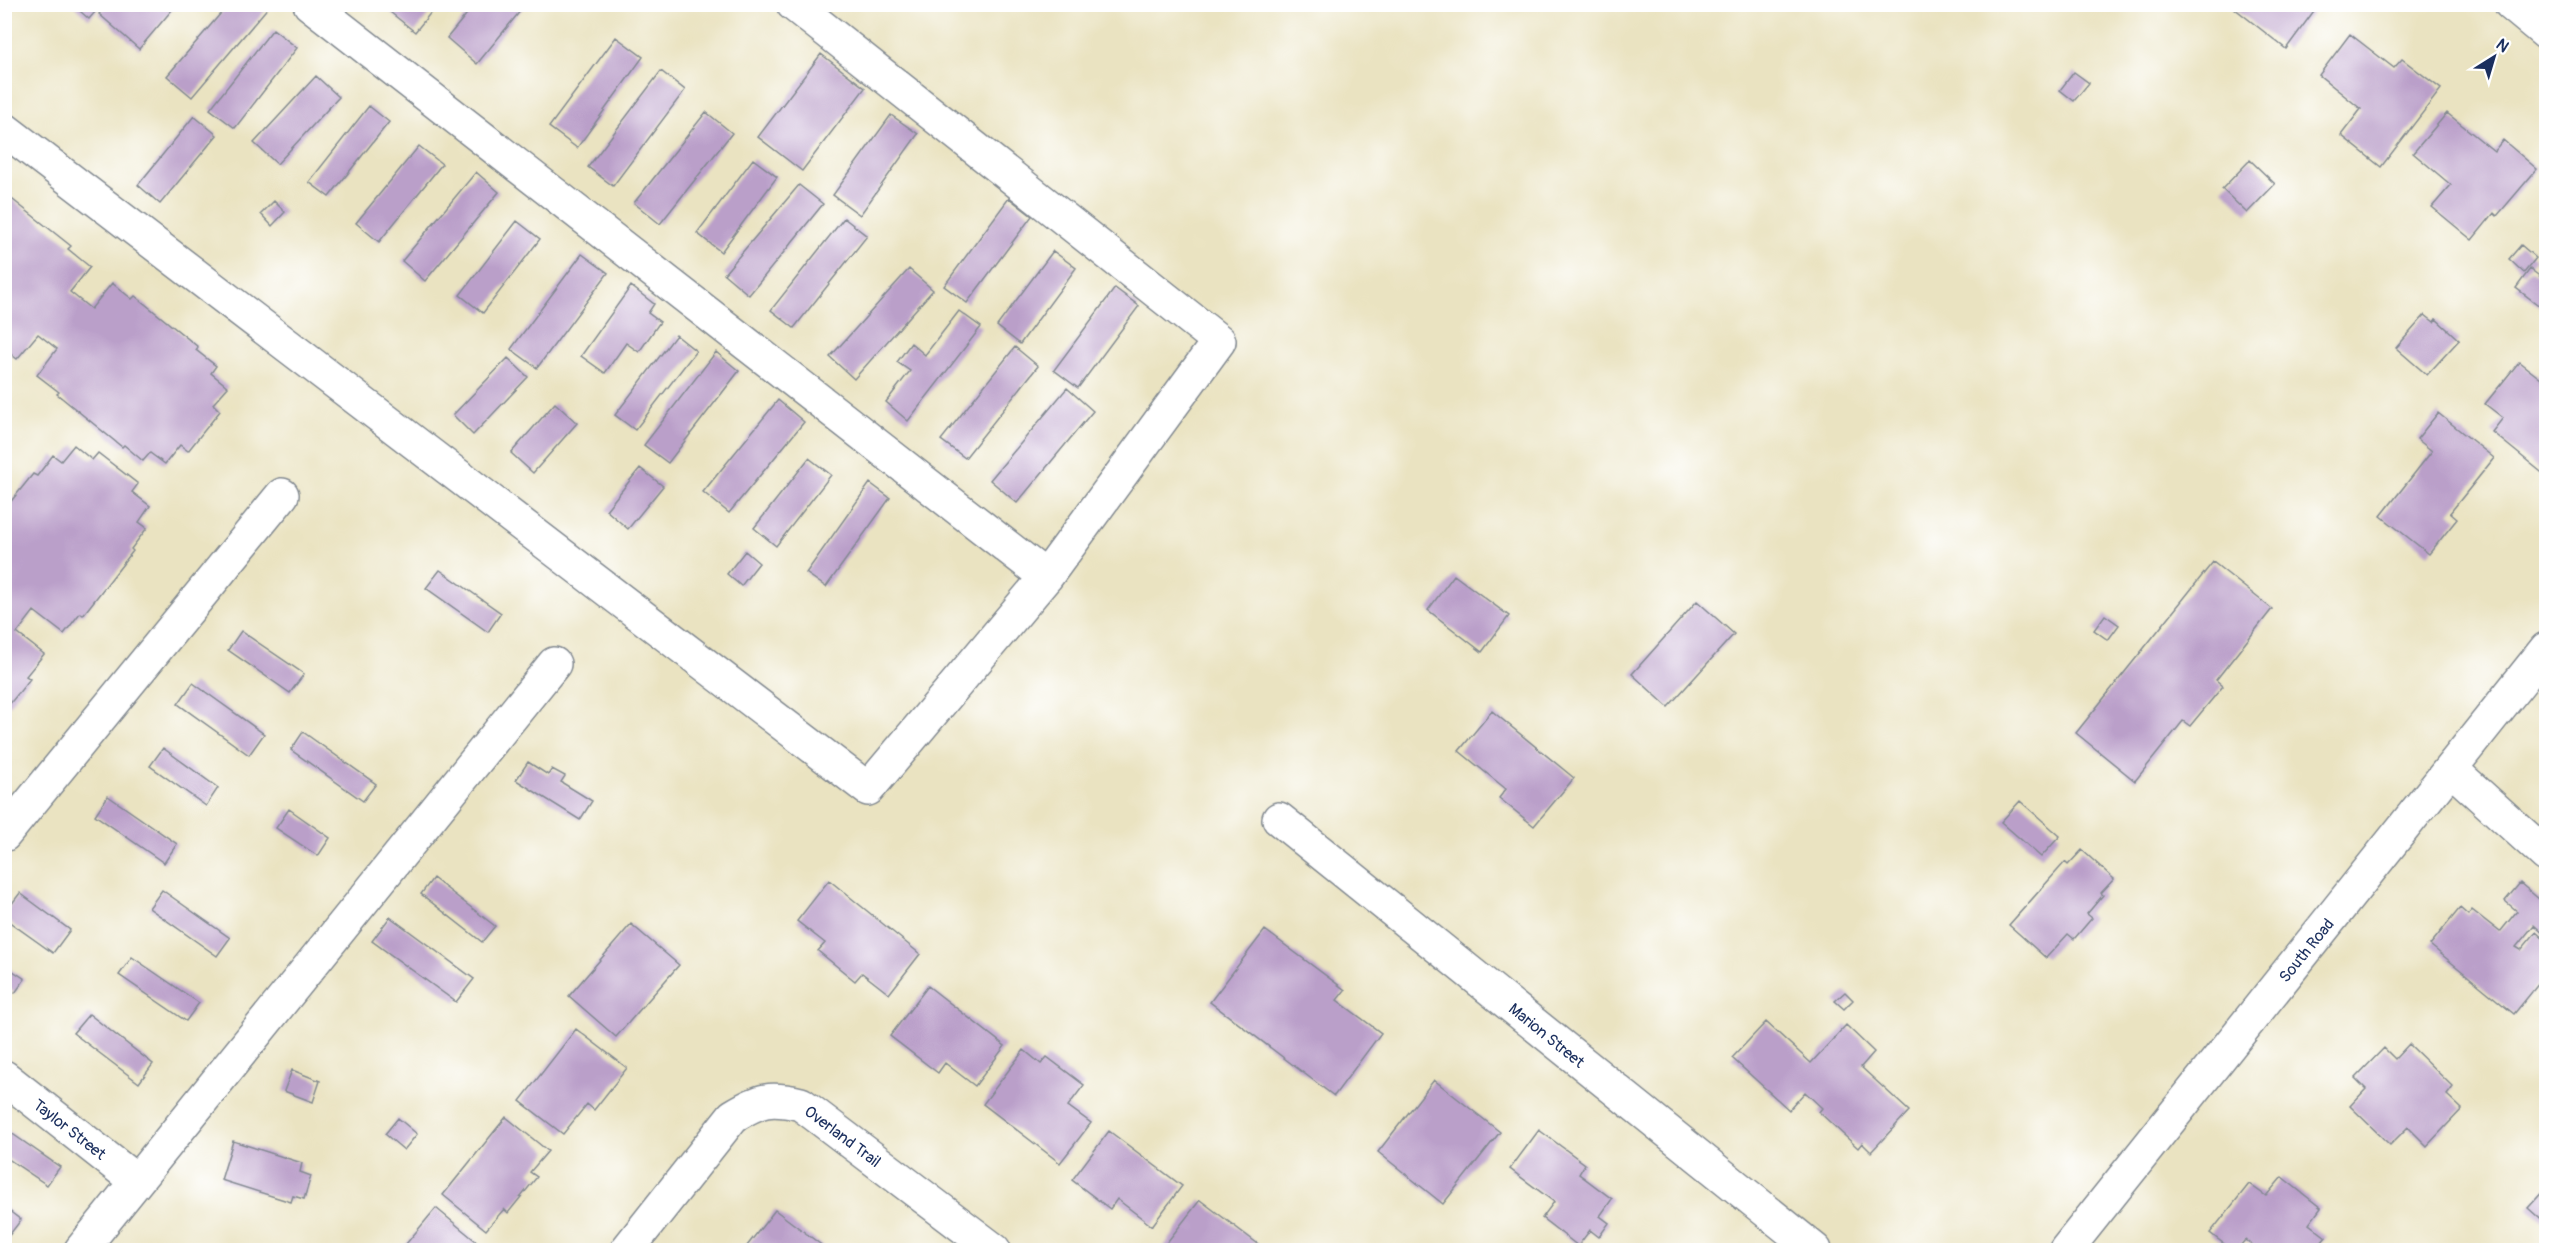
<svg xmlns="http://www.w3.org/2000/svg" width="2551" height="1255" font-family="Pangolin,sans-serif">
	<style>
		.building { fill: #ba9fc9 }
		.lines { fill: none; stroke-linecap: round; stroke-linejoin: round }
		.minor-casing { stroke: #828990; stroke-width: 36 }
		.tertiary-casing { stroke: #828990; stroke-width: 36 }
		.minor { stroke: #fff; stroke-width: 33 }
		.tertiary { stroke: #fff; stroke-width: 33 }
		.labels { text-anchor: middle; stroke-width: 6; stroke-linejoin: round; paint-order: stroke }
		.street-label { font-size: 16px; fill: #1b2f5e; stroke: #fff }
	</style>
	<rect width="100%" height="100%" fill="#fff"/>
	<filter id="ink" filterUnits="userSpaceOnUse"><feTurbulence type="fractalNoise" baseFrequency=".0167" numOctaves="2"/><feDisplacementMap in="SourceGraphic" scale="12" xChannelSelector="R" yChannelSelector="G"/><feConvolveMatrix kernelMatrix="1 2 1 2 8 2 1 2 1" color-interpolation-filters="sRGB"/></filter>
	<filter id="wash" filterUnits="userSpaceOnUse"><feTurbulence type="fractalNoise" baseFrequency=".008" numOctaves="4" result="noise"/><feDisplacementMap in="SourceGraphic" scale="24" xChannelSelector="R" yChannelSelector="G"/><feGaussianBlur stdDeviation="1.35" result="paint"/><feColorMatrix in="noise" values="0 0 0 0 0 0 0 0 0 0 0 0 0 0 0 0 0 1.4 0 .05"/><feComposite in="paint" operator="in"/></filter>
	<g filter="url(#wash)">
		<rect width="100%" height="100%" fill="#eae3c1"/>
		<g id="blocks">
			<!-- building -->
			<path class="building" d="M72 4H102L89 19Z
				M107 4H177L139 49 99 14Z
				M475 4H526L477 64 447 38Z
				M2229 4H2319L2286 49Z
				M228 5H270L192 97 167 76Z
				M397 5H437L415 32 390 12Z
				M273 29 297 48 235 128 210 109Z
				M2350 34 2394 68 2402 59 2441 89 2381 167 2341 135 2361 109 2319 75Z
				M616 37 643 57 577 148 549 127Z
				M821 54 865 88 802 171 758 137Z
				M661 71 685 90 613 186 588 167Z
				M2074 72 2089 83 2074 101 2060 90Z
				M316 76 339 97 277 164 254 143Z
				M369 106 389 122 329 197 309 182Z
				M706 112 732 133 660 224 634 203Z
				M2447 113 2494 151 2503 140 2537 169 2497 216 2494 213 2472 240 2432 207 2451 185 2413 153Z
				M891 115 918 134 860 215 833 195Z
				M194 116 217 135 160 204 138 185Z
				M419 146 442 164 379 242 356 223Z
				M753 159 777 177 721 252 697 233Z
				M2250 160 2275 184 2247 213 2222 189Z
				M476 172 499 192 425 281 402 261Z
				M799 185 823 204 749 295 724 274Z
				M8 196 71 246 68 249 90 267 70 292 91 309 112 283 132 299 135 296 198 347 196 350 216 366 211 373 228 387 213 404 220 411 188 451 180 445 165 464 150 453 143 461 124 445 122 447 57 394 59 392 37 375 57 349 38 334 17 359 4 349V198Z
				M1009 198 1032 216 967 303 944 286Z
				M274 201 285 212 272 226 261 214Z
				M844 218 867 236 794 328 771 310Z
				M517 221 540 239 483 313 460 295Z
				M2521 245 2536 258 2524 273 2509 259Z
				M1053 251 1076 268 1020 344 997 326Z
				M582 254 608 273 537 368 511 349Z
				M909 269 933 290 854 379 830 357Z
				M2530 269 2546 281V300L2541 307 2516 288Z
				M631 286 654 304 648 313 660 322 639 352 626 343 605 373 581 356Z
				M1115 288 1139 306 1078 388 1054 370Z
				M959 311 981 327 908 421 886 402 910 371 897 362 911 343 925 355Z
				M2425 315 2434 322 2436 319 2459 340 2427 375 2396 348Z
				M676 335 696 351 635 430 615 415Z
				M1015 347 1038 366 965 458 941 440Z
				M716 352 739 371 668 463 644 445Z
				M508 358 528 377 473 435 453 415Z
				M2519 362 2541 379 2546 372V476L2492 432 2503 418 2485 404Z
				M1067 388 1093 411 1017 503 990 480Z
				M778 400 804 422 729 513 703 492Z
				M555 403 577 423 533 473 511 453Z
				M2438 413 2494 458 2450 513 2457 519 2429 554 2381 516 2432 451 2417 439Z
				M74 445 92 460 98 453 138 484 132 492 150 506 139 522 147 528 131 549 133 551 83 615 80 613 64 634 34 611 17 633 44 654 26 676 30 679 4 711V510L33 474 37 476 53 455 61 461Z
				M809 458 831 475 776 546 754 528Z
				M640 468 663 486 628 529 606 510Z
				M870 483 890 498 826 587 806 573Z
				M745 551 759 563 741 586 727 574Z
				M2213 562 2272 609 2216 680 2223 686 2190 726 2183 721 2135 781 2076 733Z
				M440 570 501 613 488 632 426 588Z
				M1454 575 1509 616 1482 652 1428 610Z
				M1697 601 1734 634 1668 707 1632 674Z
				M2105 615 2119 625 2108 640 2094 630Z
				M241 631 304 674 290 693 228 650Z
				M193 683 264 734 249 755 178 704Z
				M1492 711 1574 778 1534 826 1499 798 1506 789 1459 751Z
				M303 732 376 784 363 801 291 750Z
				M163 748 218 788 206 806 150 766Z
				M528 762 548 775 552 769 565 776 561 782 592 801 580 820 516 780Z
				M108 796 177 844 164 863 95 815Z
				M2020 801 2060 836 2041 857 2001 822Z
				M289 809 330 838 318 856 276 828Z
				M2082 850 2114 879 2101 893 2103 895 2087 914 2092 918 2074 939 2068 934 2046 958 2009 925 2065 862 2068 865Z
				M433 878 495 926 482 942 421 894Z
				M829 880 920 954 889 994 862 973 855 981 818 951 825 943 797 921Z
				M2520 883 2546 905V936L2534 925 2516 947 2521 950 2536 932 2546 941V979L2544 977 2514 1014 2430 945 2460 908 2468 915 2472 910 2500 932 2517 911 2505 901Z
				M162 890 230 938 217 956 149 908Z
				M20 893 70 930 53 953 4 918V914Z
				M390 917 474 979 456 1002 372 941Z
				M631 924 679 965 616 1037 569 996Z
				M1265 930 1345 990 1337 1000 1381 1033 1334 1096 1210 1002Z
				M132 957 199 1003 186 1021 119 975Z
				M4 965 25 979 15 993 4 985Z
				M928 986 1005 1046 975 1086 945 1063 938 1073 890 1036Z
				M1845 992 1853 1000 1844 1009 1835 1001Z
				M89 1014 153 1064 139 1083 73 1033Z
				M1766 1022 1811 1063 1846 1025 1874 1052 1861 1067 1909 1111 1871 1152 1862 1143 1858 1148 1819 1112 1822 1108 1805 1092 1789 1110 1732 1058Z
				M576 1029 627 1068 594 1110 587 1104 563 1134 520 1101Z
				M2409 1044 2453 1087 2447 1095 2462 1109 2427 1146 2408 1127 2390 1145 2350 1106 2366 1089 2355 1078 2384 1048 2395 1059Z
				M1024 1050 1041 1064 1047 1057 1084 1085 1068 1106 1091 1123 1060 1163 983 1104Z
				M292 1070 320 1081 313 1102 284 1091Z
				M1434 1080 1500 1132 1443 1204 1378 1152Z
				M506 1117 548 1151 530 1172 537 1177 508 1213 504 1209 486 1230 443 1195Z
				M398 1118 417 1134 404 1150 385 1134Z
				M4 1128 60 1167 47 1185 4 1156Z
				M1539 1130 1585 1164 1579 1174 1612 1199 1600 1216 1609 1223 1599 1237 1590 1230 1578 1246 1542 1218 1554 1202 1510 1169Z
				M1109 1131 1182 1186 1152 1226 1117 1199 1110 1209 1072 1180Z
				M233 1141 302 1163 300 1172 311 1176 304 1199 293 1196 291 1202 221 1180Z
				M2282 1177 2321 1208 2309 1224 2326 1237 2315 1250H2258L2245 1240 2237 1250H2232L2210 1233 2249 1184 2266 1196Z
				M2546 1188V1224L2528 1208Z
				M1200 1200 1266 1250H1161Z
				M4 1207 21 1220 7 1238 4 1236Z
				M436 1208 477 1242 470 1250H401Z
				M775 1210 828 1250H752L747 1246Z"/>
		</g>
	</g>
	<g filter="url(#ink)">
		<use href="#blocks" fill-opacity="0" stroke="#828990" stroke-width="1.5"/>
		<g class="lines">
			<defs>
				<path id="minor" d="M310 4 1046 577
					M2511 4 2546 33
					M4 129 868 789 1046 577 1219 341 793 4
					M2451 769 2546 855
					M1279 819 1815 1250
					M4 835 282 495
					M4 1077 136 1181
					M81 1250 554 664
					M627 1250 733 1116C761 1099 770 1097 801 1104L994 1250"/>
				<path id="tertiary" d="M2066 1250 2546 649"/>
			</defs>
			<!-- minor casing -->
			<use href="#minor" class="minor-casing"/>
			<!-- tertiary casing -->
			<use href="#tertiary" class="tertiary-casing"/>
			<!-- minor -->
			<use href="#minor" class="minor"/>
			<!-- tertiary -->
			<use href="#tertiary" class="tertiary"/>
		</g>
	</g>
	<g class="labels">
		<!-- street labels -->
		<g class="street-label">
			<text transform="translate(2306 950) rotate(-51)" y="6">South Road</text>
			<text transform="translate(1547 1035) rotate(39)" y="6">Marion Street</text>
			<text transform="translate(70 1129) rotate(38)" y="6">Taylor Street</text>
			<text transform="translate(843 1136) rotate(37)" y="6">Overland Trail</text>
		</g>
	</g>
	<!-- margin -->
	<rect width="2551" height="1255" fill="none" stroke="#fff" stroke-width="24"/>
	<!-- north arrow -->
	<g transform="translate(2494 57) rotate(37)" stroke="#ffffff" stroke-width="4.5" paint-order="stroke">
	<path d="M0-4.5L10 22L0 15L-10 22Z" fill="#1b2f5e"/>
	<text y="-9" font-size="16" font-weight="bold" text-anchor="middle" fill="#1b2f5e">N</text>
	</g>
</svg>
